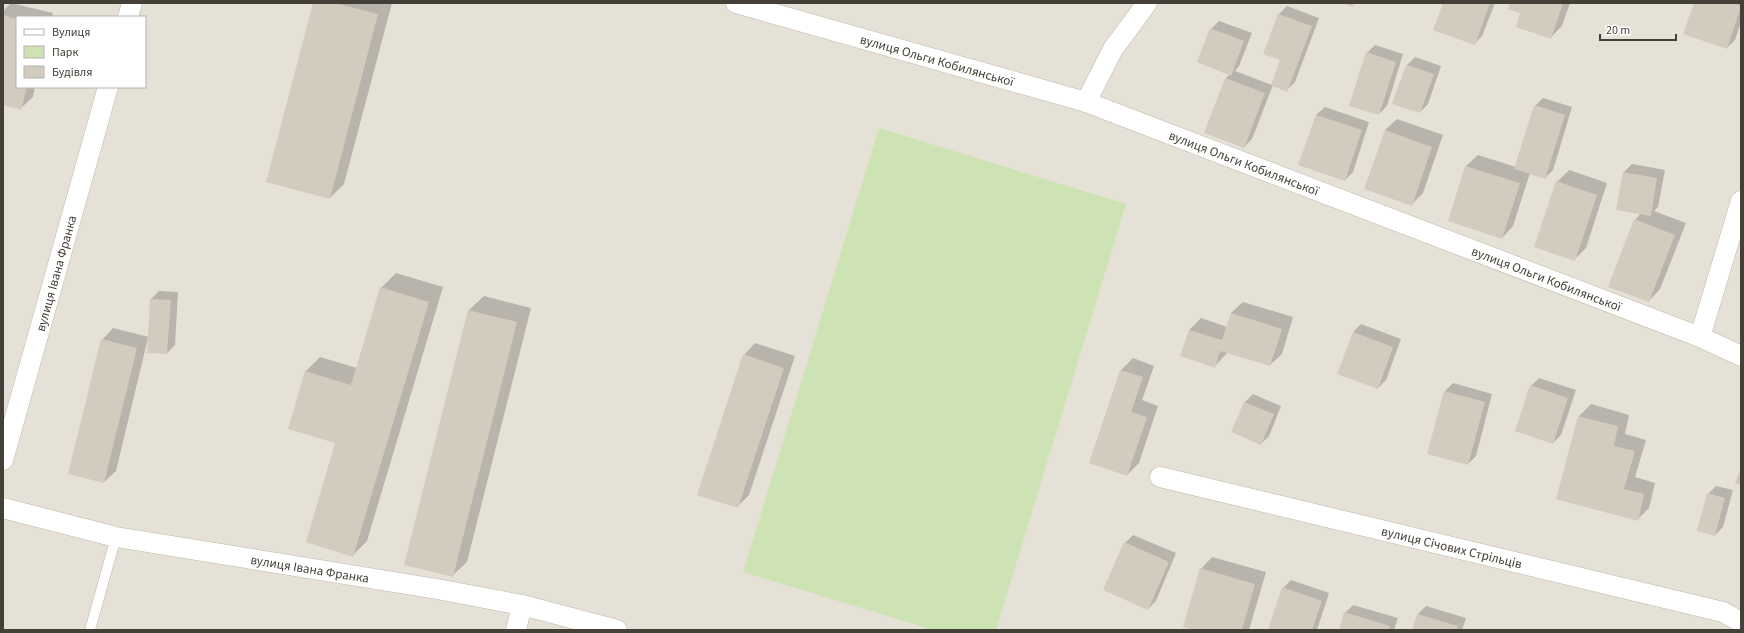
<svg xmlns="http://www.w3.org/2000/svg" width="1744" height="633" font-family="'Source Sans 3',sans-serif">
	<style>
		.residential { fill: #e6e1d6; fill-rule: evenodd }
		.green { fill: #cee3b4 }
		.shadow { fill: #0003 }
		.building { fill: #d3cbbe }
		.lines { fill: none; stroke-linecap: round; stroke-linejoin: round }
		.service-casing { stroke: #bdb7ab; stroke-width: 11 }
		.minor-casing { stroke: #bdb7ab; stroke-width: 21 }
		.service { stroke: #fff; stroke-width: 10 }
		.minor { stroke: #fff; stroke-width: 20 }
		.labels { text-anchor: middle; stroke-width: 3; stroke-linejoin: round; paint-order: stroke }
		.street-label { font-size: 13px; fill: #454037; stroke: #fff }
	</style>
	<rect width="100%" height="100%" fill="#f2efe8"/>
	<!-- residential -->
	<path class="residential" d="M3 3H1741V630H3ZM17 17H145V87H17Z"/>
	<!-- green -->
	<path class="green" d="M879 128 1126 204 996 630H933L743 572Z"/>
	<!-- shadow -->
	<path class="shadow" d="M11 3 53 13 52 17H17V87H35L33 97 21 108 3 104V11Z
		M314 3H392L344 184 330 198Z
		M1444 3H1495L1482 36 1474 44Z
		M1511 3H1570L1562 26 1550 38Z
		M1695 3H1741V22L1735 40 1727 48Z
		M1287 6 1319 18 1295 82 1287 90 1273 85 1252 139 1244 147 1205 132 1226 78 1230 74 1211 29 1219 21 1252 33 1239 66 1235 71 1272 85 1281 60 1265 54 1279 14Z
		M1375 45 1403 54 1387 106 1379 114 1367 53Z
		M1415 57 1441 66 1428 104 1420 112 1407 65Z
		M1543 98 1572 107 1553 170 1545 178 1530 173 1513 226 1502 238 1449 221 1466 166 1478 155 1516 167 1535 106Z
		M1325 107 1369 122 1353 172 1345 180 1300 164 1316 115Z
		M1397 119 1443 135 1423 193 1412 204 1385 130Z
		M1632 164 1665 170 1658 207 1654 211 1686 223 1660 289 1649 301 1635 220 1641 213 1618 209 1624 172Z
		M1569 170 1607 183 1586 248 1574 260 1557 182Z
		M396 273 443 287 367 541 353 555 336 442 306 371 320 357 357 368 381 288Z
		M159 291 178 292 175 345 167 353 148 352V338L116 471 104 482 102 340 113 328 149 337 151 299Z
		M484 296 531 308 467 562 452 576 469 310Z
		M1243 302 1293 317 1282 354 1270 365 1228 352 1215 366 1181 356 1189 330 1201 318 1227 327 1231 313Z
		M1361 324 1401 339 1386 380 1378 388 1353 332Z
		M755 343 795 356 749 495 737 507 744 355Z
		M1133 358 1154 366 1142 400 1158 406 1139 463 1127 475 1090 462 1121 370Z
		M1539 378 1576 390 1561 435 1553 443 1531 386Z
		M1453 383 1492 394 1476 456 1468 464 1445 391Z
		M1253 394 1281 406 1269 436 1261 444 1233 432 1245 402Z
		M1591 404 1629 415 1625 434 1646 440 1635 477 1655 483 1649 508 1637 520 1557 499 1579 416Z
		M1716 486 1733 490 1723 527 1715 535 1708 494Z
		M1133 535 1176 553 1156 601 1148 609 1125 543Z
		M1212 557 1266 572 1249 630H1197L1201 569Z
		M1291 580 1329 593 1317 630H1269L1283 588Z
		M1353 605 1398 618 1394 630H1340L1345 613Z
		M1426 606 1466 618 1462 630H1413L1418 614Z"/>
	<!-- building -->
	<path class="building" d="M313 3H335L378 14 330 199 266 182Z
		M1343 3H1354L1353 7Z
		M1443 3H1490L1475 45 1433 30Z
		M1510 3H1563L1551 39 1516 27 1520 13 1508 9Z
		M1694 3H1734L1741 6 1727 49 1683 34Z
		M1278 14 1312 26 1287 92 1271 85 1280 60 1263 54Z
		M3 15 17 19V87H27L21 110 3 105Z
		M1210 28 1244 41 1231 76 1197 62Z
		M1366 52 1396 62 1379 115 1349 106Z
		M1406 65 1434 74 1420 113 1392 104Z
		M1225 78 1265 93 1244 148 1204 133Z
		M1534 105 1565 115 1545 179 1514 169Z
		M1316 115 1362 130 1345 181 1298 165Z
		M1385 130 1432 147 1412 206 1364 189Z
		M1465 166 1520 183 1502 239 1448 221Z
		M1623 172 1657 178 1651 216 1616 210Z
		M1556 181 1597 195 1575 261 1534 247Z
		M1634 219 1675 235 1649 302 1608 287Z
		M380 287 429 302 353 557 306 542 335 443 288 429 305 371 351 385Z
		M150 299 171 300 167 354 147 353Z
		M468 310 517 322 453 577 404 565Z
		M1231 313 1282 329 1270 366 1220 351 1215 368 1180 356 1189 330 1222 340Z
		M1353 332 1393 347 1378 389 1337 374Z
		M101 339 137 348 104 483 68 474Z
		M743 354 784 368 738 508 697 495Z
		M1120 370 1143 377 1131 412 1147 417 1127 476 1089 463Z
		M1530 385 1568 398 1553 444 1515 431Z
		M1444 391 1485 402 1468 465 1427 454Z
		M1244 402 1274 414 1261 445 1231 432Z
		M1578 416 1618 426 1614 446 1635 451 1624 489 1644 494 1638 521 1556 499Z
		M1741 468V486L1735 483Z
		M1707 493 1725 498 1715 536 1697 531Z
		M1124 542 1169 562 1148 610 1103 590Z
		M1200 568 1255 584 1242 630H1193L1183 627Z
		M1282 587 1322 601 1312 630H1268Z
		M1344 612 1390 626 1389 630H1339Z
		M1417 614 1458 626 1457 630H1412Z"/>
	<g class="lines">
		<defs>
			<path id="service" d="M90 630 116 537"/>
			<g id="minor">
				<path id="s1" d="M736 3 1086 102 1700 337 1741 356"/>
				<path d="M128 17 132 3"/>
				<path d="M1086 102 1113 49 1147 3"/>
				<path d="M1700 337 1741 201"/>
				<path id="s2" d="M3 460 108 87"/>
				<path id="s3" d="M1160 477 1723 612 1741 622"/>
				<path id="s4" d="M3 508 116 537 437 589 522 605 617 630"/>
				<path d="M516 630 522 605"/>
			</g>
		</defs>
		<!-- service casing -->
		<use href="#service" class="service-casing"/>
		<!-- minor casing -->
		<use href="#minor" class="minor-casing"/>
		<!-- service -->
		<use href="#service" class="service"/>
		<!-- minor -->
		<use href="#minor" class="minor"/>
	</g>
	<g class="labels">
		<!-- street labels -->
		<g class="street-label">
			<text dy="5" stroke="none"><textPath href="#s1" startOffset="209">вулиця Ольги Кобилянської</textPath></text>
			<text dy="5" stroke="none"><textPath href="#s1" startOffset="533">вулиця Ольги Кобилянської</textPath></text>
			<text dy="5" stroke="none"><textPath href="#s2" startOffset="194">вулиця Івана Франка</textPath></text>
			<text dy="5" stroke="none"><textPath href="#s1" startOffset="857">вулиця Ольги Кобилянської</textPath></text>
			<text dy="5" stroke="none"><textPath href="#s3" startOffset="300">вулиця Січових Стрільців</textPath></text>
			<text dy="5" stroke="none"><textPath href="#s4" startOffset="313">вулиця Івана Франка</textPath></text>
		</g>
	</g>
	<!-- border -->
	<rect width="1744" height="633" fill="none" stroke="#454037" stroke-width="8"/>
	<!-- legend -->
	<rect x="16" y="16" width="130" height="72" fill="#ffffff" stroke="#b5b3af"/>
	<rect x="24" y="29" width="20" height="6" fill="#ffffff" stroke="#b5b3af"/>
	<text x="52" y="36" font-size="12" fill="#454037">Вулиця</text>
	<rect x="24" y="46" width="20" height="12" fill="#cee3b4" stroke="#b5b3af"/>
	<text x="52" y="56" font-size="12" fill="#454037">Парк</text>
	<rect x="24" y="66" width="20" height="12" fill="#d3cbbe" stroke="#b5b3af"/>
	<text x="52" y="76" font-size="12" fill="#454037">Будівля</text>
	<!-- scale -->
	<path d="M1600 34v6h76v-6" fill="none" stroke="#454037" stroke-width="2"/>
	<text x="1606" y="34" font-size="12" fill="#454037" stroke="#ffffff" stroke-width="3" paint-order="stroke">20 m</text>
</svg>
